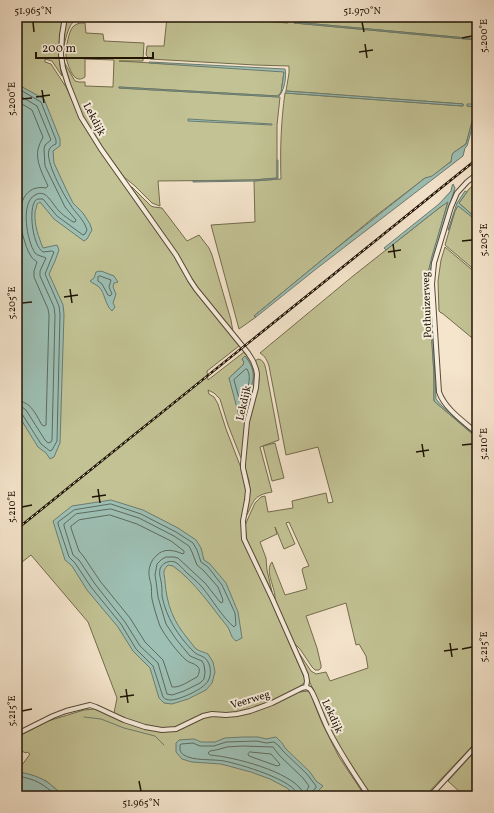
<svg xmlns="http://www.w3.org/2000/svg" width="494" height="813" font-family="Vollkorn,serif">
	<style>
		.green { fill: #c2c294; stroke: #726c4c; fill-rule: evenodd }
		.water { fill: #9dbfb4; stroke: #6b7b6e }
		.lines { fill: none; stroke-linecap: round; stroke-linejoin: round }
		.shore { stroke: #5f6a5c; stroke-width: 1 }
		.stream { stroke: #6b7b6e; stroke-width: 1 }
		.minor-casing { stroke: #564937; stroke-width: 6 }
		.minor { stroke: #f8eede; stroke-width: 4 }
		.rail-casing { stroke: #211505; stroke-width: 2.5 }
		.rail { stroke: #f8eede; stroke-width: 1; stroke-dasharray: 3; stroke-linecap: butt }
		.ticks { fill: none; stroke: #211505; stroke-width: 1.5 }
		.labels { text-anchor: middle; stroke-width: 4; stroke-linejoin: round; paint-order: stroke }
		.street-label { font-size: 11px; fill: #211505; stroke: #f8eede }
		.neatline { fill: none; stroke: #211505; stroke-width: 1.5 }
		.ticks-label { font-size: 10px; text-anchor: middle; fill: #211505 }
	</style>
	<rect width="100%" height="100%" fill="#f5e5cd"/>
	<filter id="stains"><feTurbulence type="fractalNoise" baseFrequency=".005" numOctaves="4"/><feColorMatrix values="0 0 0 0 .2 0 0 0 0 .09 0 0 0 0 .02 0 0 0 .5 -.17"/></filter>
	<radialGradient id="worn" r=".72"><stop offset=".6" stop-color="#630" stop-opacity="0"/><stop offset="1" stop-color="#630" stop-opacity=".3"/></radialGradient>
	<!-- green -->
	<path class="green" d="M17 17H63C59 37 57 56 62 76L52 61 45 59V62L51 64 66 87 80 118 175 257 191 286 238 344 239 346 207 371 208 380 244 352 252 361 256 375 242 457 241 458 228 425 220 399 214 393 208 390 209 394 214 397 218 404 226 429 241 468 246 490 242 533 305 679V682L298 688 300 692 308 691 310 693 322 723 339 757 365 796H64L46 781 27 774 17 772 30 754 27 752 26 753 17 749V737L48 721 84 710 95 709 114 717V713L117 698 88 622 31 555 17 566ZM245 356C251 364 254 370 253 380L243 416 229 378 243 365 244 362 242 359Z
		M67 17H90V20C86 20 81 19 76 20 68 23 65 42 63 50L64 34Z
		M167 17H205L288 23V22L215 17H477V39L294 22V23L477 40V103L476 104 467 106 476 107 466 144 453 153 451 162 449 163 432 177 425 178 373 218 254 316 256 317 239 329 211 225 255 222 254 181 281 179C280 150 281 121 285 93L463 106V104L286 91 289 73V66L255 65 150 59 146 55 147 46H164Z
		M80 23H85L86 33 103 34 104 41 144 43 143 61H119L284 71 281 93 277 96 119 87V88L280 97 277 125V178L253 180 158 181 160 206 152 203 135 186 124 177 91 131 83 117 74 98 64 62 75 81 79 82H85V86L113 87 114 60 85 59V77C82 79 79 80 76 78 71 75 65 59 66 52 66 47 69 32 72 28 74 25 77 24 80 23Z
		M477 182V219L460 204 459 203 469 189Z
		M131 187H132L151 206 154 207 162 208 187 241 199 235 209 248 212 255 231 320 233 332 193 282 177 254Z
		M448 201 428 273 434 375V401L477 438V741L425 796H375L368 792 354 771 332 734 297 652 299 653 311 671 316 674 326 672 330 681 368 668 366 656 359 644 356 645 346 603 306 616 317 648 321 665V668L319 670H315L312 667 300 649 293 642 275 600C276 588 264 571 272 562L285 595 307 589 302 570 303 568 309 566 289 522 286 523 295 544 284 549 275 527 277 534 260 542 266 558 267 570 272 592 247 541 245 527 246 523 255 503 261 497 265 496 268 512 293 508 292 501 326 493 328 503 333 502 318 447 286 455 269 366C267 360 265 356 260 353L353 276Z
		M458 205 477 221V272L445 245 455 211Z
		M445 247 477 274V342L442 313H441L439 311 438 281 441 260Z
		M258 359C264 360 265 365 266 370L279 440 260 447 272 492C254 495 254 500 247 515L245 516 250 491 249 481 244 464 249 423 258 388 259 380 258 369 255 361Z
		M275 443 284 478 272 481 263 446Z
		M477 749V796H464L448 781Z"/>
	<!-- water -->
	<path class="water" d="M294 22 477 39V40L294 23Z
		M149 62 285 69C287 76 284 93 278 97L119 88V87L277 96 281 93 284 72 149 63Z
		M17 84 44 99 60 139V146L53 151 54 163 66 189 73 203 83 213 90 224 92 230 87 239 84 241 54 219 40 202 37 204C37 207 35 210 35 213 34 225 39 238 43 248L57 245 59 250 55 261 49 274 63 305 64 314 60 443 54 457 50 459 46 453 38 447 17 413Z
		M286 91 463 104V106L285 93Z
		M477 103V111L467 146 465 148 463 156 316 269 256 317 254 316 328 255 425 178 432 176 449 163 451 162 452 155 453 153 466 144 476 107 467 106V104H476Z
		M188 119 272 124V125L188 121Z
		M277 160H278V179L254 181 193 182V181L253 180 277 178Z
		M453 184 455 188 435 252 430 273 436 399 442 406 476 436V437L434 401V375L428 285V273L432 256 448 202 439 208 386 250 384 248 439 204 451 191 452 186Z
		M465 191 467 192 459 203 460 204 477 219V221L458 206 455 211 449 230H448L457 203Z
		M101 271 114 276 118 282 114 283 113 287 116 294 113 303 115 307 112 311C105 305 105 293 99 287 97 285 92 283 90 281L94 278 96 272Z
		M245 356C251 364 254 370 253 380L244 414 243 416H239L229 378 243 365 244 362 242 359Z
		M111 500 143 510 178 528 196 540 201 548 204 560 210 564 226 583 238 612 242 638 236 641C230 637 231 631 227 626 210 605 195 582 173 566L168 565C161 572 165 574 165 582 167 605 173 621 188 639 191 642 193 646 196 649 199 651 204 652 208 654L213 662 215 672 212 683 206 690 188 699 172 704 164 703 159 698 150 668 133 651 118 627 87 590 72 566 65 560 53 521 72 506Z
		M243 737H258L266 739 276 737 282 743 286 749 310 772 316 781 323 786 313 796H296L287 788 270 779 251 772 221 764 192 762 182 759 176 752V743L179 740 194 739 201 742H215L225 738Z
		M17 772C28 773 41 777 50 784 55 788 59 792 64 796H17Z"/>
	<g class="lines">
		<!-- shore -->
		<path class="shore" d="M17 88 41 102 56 140V144C53 145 50 147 49 150 45 161 63 194 70 204 75 213 84 219 87 230L85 234 83 235 57 216 43 199H38C36 200 35 200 34 203 29 213 33 246 43 252L52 251 54 252 45 274 59 306 60 314 57 441 52 450 50 451 41 444 22 414 20 412H17
			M17 94 37 106 51 140 45 145 44 149 45 166 65 207 76 220 75 222H73C69 219 64 216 61 213 55 208 51 198 44 194 41 193 38 193 35 195 20 203 27 241 35 253 38 256 42 256 46 258L40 271V276L54 307 55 315 52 440 51 442 48 443 45 440 26 410 22 407H17
			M17 101 32 110 43 137C42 140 40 142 39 146 34 159 43 175 48 186L46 188C24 184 18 206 20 224 21 228 22 232 23 236 25 242 27 251 31 256 32 259 35 260 37 262L34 271V277L48 309 49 315 46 425 44 426 42 425C36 415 31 401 17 401
			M100 276 111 280 109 287 112 294 110 296 108 295 102 284 98 281V277Z
			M246 369H247C253 378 246 392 243 402L241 403 240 402 234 380Z
			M111 504 141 514 176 532 193 543 197 550 201 562 208 567 222 585 235 613 236 625 234 627C222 617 212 599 202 587 197 581 191 577 186 572 183 569 179 564 175 562 169 560 162 563 160 569 159 574 160 576 161 581 162 586 162 591 162 596 166 617 178 636 193 651 198 657 205 654 209 664 211 669 211 676 208 681 204 689 179 700 171 700 167 700 165 699 163 697L153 666 136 649 121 624 91 587 75 563 69 557 58 524V522L74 510Z
			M111 509 139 518 174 536 189 546 192 552 197 565 204 571 218 587 223 600 222 603 220 602 205 583 178 558 174 557H166L162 559 157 564 155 575 156 581 158 597 166 624 176 639 190 656 202 661 204 665 205 672 204 679 200 683 184 691 172 695 167 694 158 663 140 646 125 622 95 584 79 560 73 555 64 526V524L76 514Z
			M110 515 137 524 171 541 184 551V553L183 554C174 550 164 548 157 555 154 558 151 561 150 566 148 572 149 577 151 584 152 589 151 594 152 599 154 608 157 618 160 626 165 636 178 653 186 660 189 663 194 663 197 666 201 669 199 674 197 677 189 681 180 688 172 687L163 660 145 642 130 618 100 581 84 557 79 551 71 528V526L79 520Z
			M243 746C253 746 263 747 273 747L279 755 303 778 309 786 306 792H303C290 771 234 757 210 755L208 753 210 751 216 750 227 747Z
			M250 752 271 754 279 763 280 765 277 766 249 756 248 754Z
			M17 776C36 779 43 784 57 796
			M298 796C296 780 239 764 224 761 214 759 192 761 184 755 183 755 180 751 180 750V745L181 744 193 743 200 746H214L226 742 257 741 266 743 274 742 279 746 283 751 307 774 316 786V788L311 792V796"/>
		<!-- stream -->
		<path class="stream" d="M84 717 101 719 124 728 155 736 164 745"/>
		<defs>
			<path id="minor" d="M65 17 62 35 61 55 63 68 68 84 81 117 101 149 176 255 190 280 196 289 248 353 253 361 256 369 257 374 256 388 247 422 243 464V468L248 490 247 500 243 521 244 539 272 598 306 675 307 681 306 687
				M477 174 467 182 457 193 451 207 434 263 432 284 439 392C445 409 463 421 477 433
				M306 687 310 689 312 692C318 704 322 717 328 729 340 753 354 774 369 796
				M17 734 53 716 66 711 90 705 96 707 124 720 145 727 162 730 176 729 203 716 212 714 226 715 237 714 250 711 272 703 302 688 306 687
				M430 796 477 745"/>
		</defs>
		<!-- minor casing -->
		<use href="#minor" class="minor-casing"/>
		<!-- minor -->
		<use href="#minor" class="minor"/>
		<defs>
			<path id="rail" d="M17 529 477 159"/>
		</defs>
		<!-- rail casing -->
		<use href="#rail" class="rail-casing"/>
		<!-- rail -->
		<use href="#rail" class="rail"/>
	</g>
	<!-- ticks -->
	<path class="ticks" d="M33 22 34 32M362 22 364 32M462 38 472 36M365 44 367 58M359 52 373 50M42 90 44 103M36 97 50 95M22 99 32 98M462 241 472 240M393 244 395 258M388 252 401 250M70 289 72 303M64 297 78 295M22 303 32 302M422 444 424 457M462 445 472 444M416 452 429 450M98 489 100 503M92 497 106 495M22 507 32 505M450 643 452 657M462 649 472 647M444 651 458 649M126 689 128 703M120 697 134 695M22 711 32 709M139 781 141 791"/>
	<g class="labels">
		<!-- street labels -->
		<g class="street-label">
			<text transform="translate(95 119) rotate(62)" y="4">Lekdijk</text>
			<text transform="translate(426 305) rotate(-92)" y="4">Pothuizerweg</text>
			<text transform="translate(243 403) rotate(-77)" y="4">Lekdijk</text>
			<text transform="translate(250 699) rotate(-17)" y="4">Veerweg</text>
			<text transform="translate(333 716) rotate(65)" y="4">Lekdijk</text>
		</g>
	</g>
	<!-- margin -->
	<rect width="494" height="813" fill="none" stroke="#f5e5cd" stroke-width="44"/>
	<!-- scale -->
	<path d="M36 52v6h117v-6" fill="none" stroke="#211505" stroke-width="2"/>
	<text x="42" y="52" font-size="12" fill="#211505" stroke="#f8eede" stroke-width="3" paint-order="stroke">200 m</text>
	<rect x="22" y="22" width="450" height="769" class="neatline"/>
	<g class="ticks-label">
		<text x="33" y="14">51.965°N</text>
		<text x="362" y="14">51.970°N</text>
		<text transform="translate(483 36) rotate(-90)" y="4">5.200°E</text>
		<text transform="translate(11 99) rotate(-90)" y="4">5.200°E</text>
		<text transform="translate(483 240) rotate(-90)" y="4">5.205°E</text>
		<text transform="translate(11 303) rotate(-90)" y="4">5.205°E</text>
		<text transform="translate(483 444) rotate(-90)" y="4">5.210°E</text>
		<text transform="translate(11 507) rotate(-90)" y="4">5.210°E</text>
		<text transform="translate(483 647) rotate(-90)" y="4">5.215°E</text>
		<text transform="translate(11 711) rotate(-90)" y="4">5.215°E</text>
		<text x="141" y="806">51.965°N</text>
	</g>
	<rect width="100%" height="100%" filter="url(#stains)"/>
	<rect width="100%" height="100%" fill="url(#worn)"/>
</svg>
